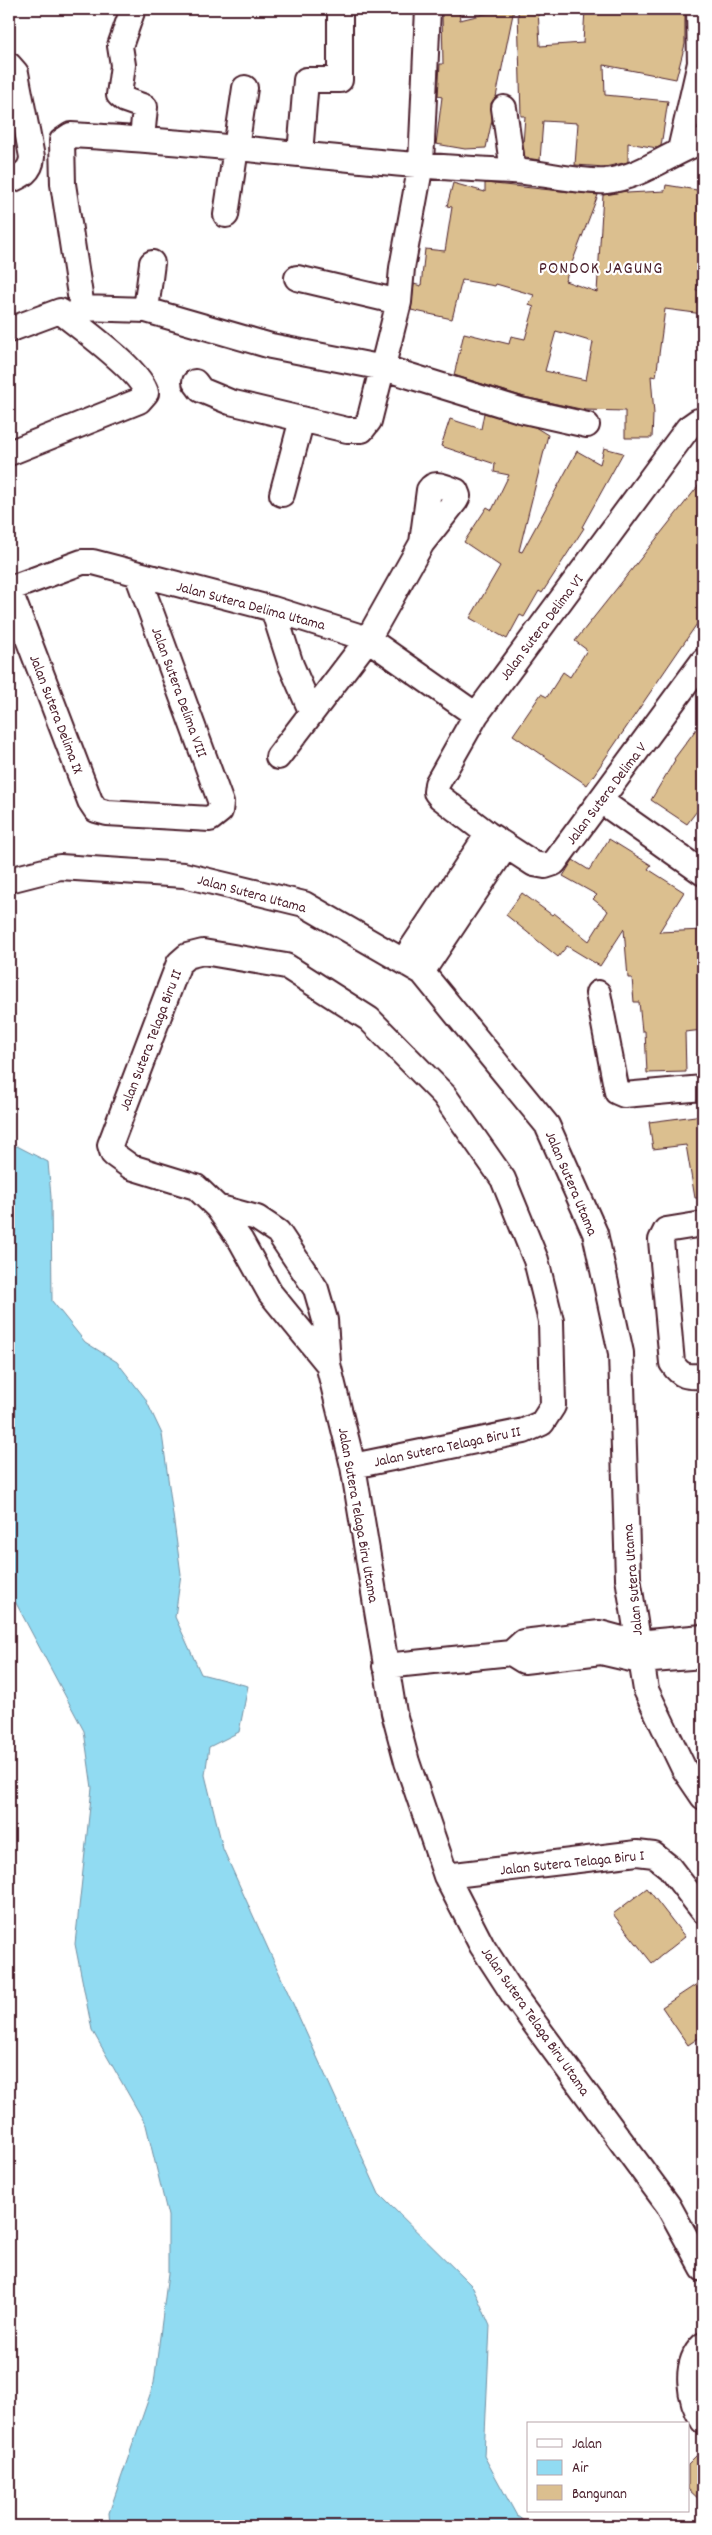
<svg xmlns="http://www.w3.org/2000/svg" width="712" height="2535" font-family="Dekko,sans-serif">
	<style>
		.water { fill: #91dbf2; stroke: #7590a2 }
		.building { fill: #dbbf8f; stroke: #4a1f2b; fill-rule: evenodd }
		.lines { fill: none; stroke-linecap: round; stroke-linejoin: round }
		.minor-casing { stroke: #4a1f2b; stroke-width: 28 }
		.minor { stroke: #fff; stroke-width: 24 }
		.labels { text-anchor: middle; stroke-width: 4.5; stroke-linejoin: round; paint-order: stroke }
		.street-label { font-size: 15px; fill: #4a1f2b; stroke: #fff }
		.quarter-label { font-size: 18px; letter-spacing: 1px; fill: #4a1f2b; stroke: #fff }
	</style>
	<rect width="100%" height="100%" fill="#fff"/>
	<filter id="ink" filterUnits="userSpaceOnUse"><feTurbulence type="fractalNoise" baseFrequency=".02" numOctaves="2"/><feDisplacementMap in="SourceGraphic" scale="10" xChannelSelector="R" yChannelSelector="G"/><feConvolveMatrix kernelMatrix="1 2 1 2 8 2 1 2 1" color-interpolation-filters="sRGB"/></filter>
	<g filter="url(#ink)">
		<!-- water -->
		<path class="water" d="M17 1146 48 1162 51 1197 52 1301 85 1342 117 1362 145 1398 162 1434 181 1574 175 1617 201 1674 248 1686 239 1732 209 1747 205 1775 223 1849 379 2194 473 2287 490 2326 484 2456 517 2516 531 2526H110L109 2513 154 2383 168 2274V2216L146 2125 92 2030 75 1944 92 1788 84 1731 9 1590V1147Z"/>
		<!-- building -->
		<path class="building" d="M492 9H514L496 97 491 103 492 120 486 148 465 149 436 144 442 97 438 96 440 64H443L442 13 459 12 460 20 493 12Z
			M518 9H538L540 46 583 43 585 9H685V44L676 79 604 65 605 95 668 101 661 146 657 148 628 143V162L605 167 575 165 578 123 543 121 540 160 525 158 523 144 525 116H521Z
			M453 183 485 192V183L598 195 565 281 597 292 603 195 627 191V193L665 191 666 185 703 191V274L696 290 703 291V314L665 309 656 377 651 376 654 414 653 415 652 438H625V411L585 410 524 397 454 375 464 333 509 344 511 336 525 339 534 307 529 305 534 295 496 284 495 286 462 280 452 319 411 310 414 284 421 286 425 249 445 251 452 207 447 206ZM556 331 593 342 586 380 545 371Z
			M484 413 535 427 548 435 519 551 522 552 577 451 600 464 604 448 623 453 582 527 584 528 542 593 539 591 524 617 520 615 507 639 470 618 500 566 464 542 487 507 492 510 509 475 494 472 495 464 441 446 450 419 481 429Z
			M703 480V615L587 785 513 735 541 694 547 697 563 672 570 677 587 650 575 641Z
			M703 720V803L687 824 651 800 675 760 674 759Z
			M609 839 651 865 648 869 684 892 659 932 703 930V955H700L703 1030 685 1032 686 1072 647 1073 645 1031H642L639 1002H634L632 978H628L624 929 600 966 567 946 558 957 506 915 522 893 552 915 554 913 589 941 608 911 593 899 597 895 563 876 573 860 589 870Z
			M703 1115V1198H695L686 1145 653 1149 649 1122Z
			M647 1888 685 1937 652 1963 613 1914Z
			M703 1980V2035L688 2045 662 2007Z
			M703 2449V2503L688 2489V2464Z"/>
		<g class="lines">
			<defs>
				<path id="minor" d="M133 9 120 46 123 65 119 95 125 100 145 107 142 139
					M9 65 16 73 32 157C31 172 21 176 9 181
					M504 108 513 171
					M680 150 700 63 699 9
					M300 154 306 80H340V9
					M226 215 245 88
					M297 278 399 302
					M146 310 152 263
					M9 330 60 311C79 327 142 371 146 393L139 401 9 453
					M195 382 201 390 230 402 347 430H362L369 421 399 302 402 268 421 164 428 9
					M703 421H698L688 428 476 715 437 784 436 792 440 797 488 834 534 864 545 866 554 863 703 661
					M587 425 520 410 384 368 271 346 146 310 82 308 63 184 62 141 71 135C218 142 364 165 512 171 540 172 580 183 606 181 642 177 670 153 703 141
					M282 494 302 419
					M137 574 221 803 220 811 210 819 107 813 96 810 90 801 9 589 82 562H93L273 609 368 639 476 715
					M273 609 291 665 311 711
					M278 757 368 639 422 543 456 500 458 496 456 491C446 488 436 480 429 490L422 543
					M601 801 703 873
					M9 880 60 867 184 875 304 904 422 972 547 1125 595 1233 621 1353 628 1578 646 1690 684 1769 703 1797
					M404 960 488 834
					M422 972 506 846
					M598 993 617 1092 624 1095 703 1088
					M217 1207 241 1241 270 1293 328 1364
					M703 1224 666 1230 661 1240 672 1363C681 1377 687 1377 703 1376
					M353 1466 524 1431 542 1423 553 1406 551 1321 536 1260 503 1179 444 1095 369 1019 286 966 203 952 187 956 179 963 110 1145 113 1154 131 1167 196 1187 217 1207 257 1218 278 1232 316 1289 325 1320 328 1364 353 1466 394 1713 407 1762 446 1876 482 1946 515 1997 668 2205 703 2269
					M511 1653 524 1661 601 1652 640 1661 703 1656
					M385 1666 511 1653 523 1642 600 1633 637 1643 703 1637
					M446 1876 637 1853 654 1855 669 1867 703 1911
					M703 2345C683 2364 689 2400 703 2421"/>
			</defs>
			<!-- minor casing -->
			<use href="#minor" class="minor-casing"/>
			<!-- minor -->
			<use href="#minor" class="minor"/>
		</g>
	</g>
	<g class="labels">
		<!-- street labels -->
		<g class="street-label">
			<text transform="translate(251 605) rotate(15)" y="5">Jalan Sutera Delima Utama</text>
			<text transform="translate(541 627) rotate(-53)" y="5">Jalan Sutera Delima VI</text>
			<text transform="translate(180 692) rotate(70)" y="5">Jalan Sutera Delima VIII</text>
			<text transform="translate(57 714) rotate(69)" y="5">Jalan Sutera Delima IX</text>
			<text transform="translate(606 793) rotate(-53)" y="5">Jalan Sutera Delima V</text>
			<text transform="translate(252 893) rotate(15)" y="5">Jalan Sutera Utama</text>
			<text transform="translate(150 1040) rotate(-69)" y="5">Jalan Sutera Telaga Biru II</text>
			<text transform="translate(572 1183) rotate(67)" y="5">Jalan Sutera Utama</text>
			<text transform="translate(447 1446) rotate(-12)" y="5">Jalan Sutera Telaga Biru II</text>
			<text transform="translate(359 1515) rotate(80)" y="5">Jalan Sutera Telaga Biru Utama</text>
			<text transform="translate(632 1580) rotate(-95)" y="5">Jalan Sutera Utama</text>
			<text transform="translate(572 1862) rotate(-6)" y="5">Jalan Sutera Telaga Biru I</text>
			<text transform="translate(536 2021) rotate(55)" y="5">Jalan Sutera Telaga Biru Utama</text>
		</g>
		<!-- quarter labels -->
		<g class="quarter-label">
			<text x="601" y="273">PONDOK JAGUNG</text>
		</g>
	</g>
	<!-- margin -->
	<rect width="712" height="2535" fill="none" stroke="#fff" stroke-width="30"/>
	<rect x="15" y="15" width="682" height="2505" fill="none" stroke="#4a1f2b" stroke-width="2" filter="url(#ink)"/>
	<!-- legend -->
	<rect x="527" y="2422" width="162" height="90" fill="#ffffff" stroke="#b7a5aa"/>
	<rect x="537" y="2439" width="25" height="8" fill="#ffffff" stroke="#b7a5aa"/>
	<text x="572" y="2448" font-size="15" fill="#4a1f2b">Jalan</text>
	<rect x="537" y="2460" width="25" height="15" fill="#91dbf2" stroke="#b7a5aa"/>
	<text x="572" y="2472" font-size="15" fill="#4a1f2b">Air</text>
	<rect x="537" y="2485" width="25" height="15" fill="#dbbf8f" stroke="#b7a5aa"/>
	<text x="572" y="2498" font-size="15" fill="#4a1f2b">Bangunan</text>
</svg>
